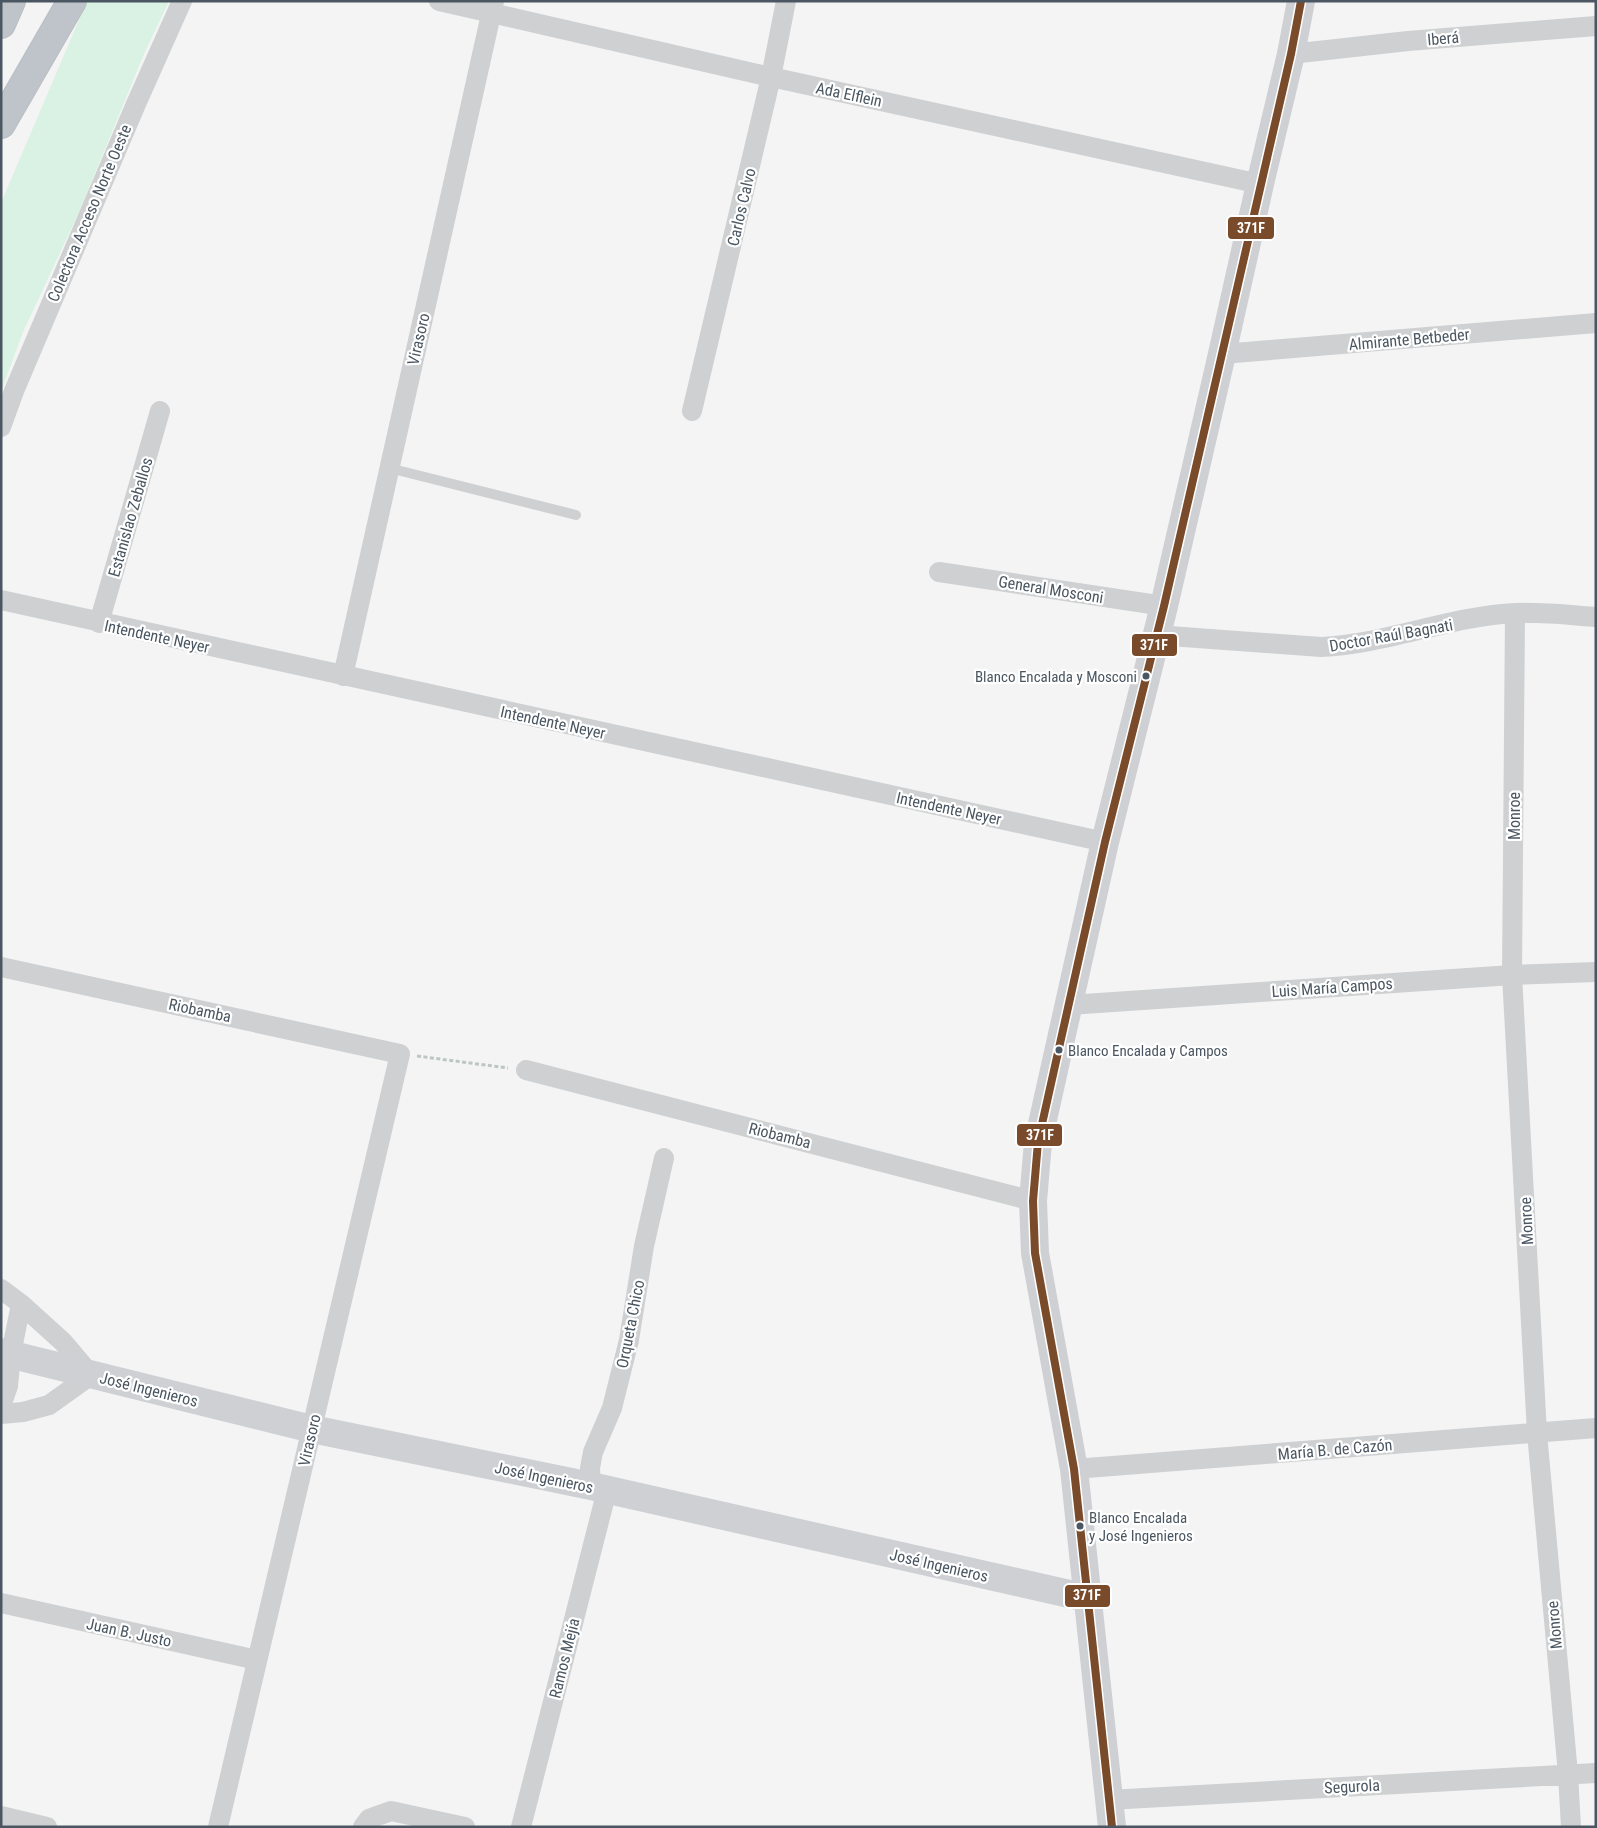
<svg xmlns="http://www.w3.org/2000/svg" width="1597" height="1828" font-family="'Roboto Condensed',sans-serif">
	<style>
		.green { fill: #d9f2e3 }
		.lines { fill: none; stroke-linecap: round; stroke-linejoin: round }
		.highway-casing { stroke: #b9bec3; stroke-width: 30 }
		.path { stroke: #bcc7c4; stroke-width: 3; stroke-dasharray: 4 2.5; stroke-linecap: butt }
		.lane { stroke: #ced0d2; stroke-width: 10 }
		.street { stroke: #ced0d2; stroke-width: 20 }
		.secondary { stroke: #ced0d4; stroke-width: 28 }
		.highway { stroke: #bec4c9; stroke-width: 28 }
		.bus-1-casing { stroke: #fff; stroke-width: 11 }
		.bus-1 { stroke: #7a4b2a; stroke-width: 8 }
		.bus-dot { fill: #4a5661; stroke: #fff; stroke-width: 2 }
		.labels { text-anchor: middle; stroke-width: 4.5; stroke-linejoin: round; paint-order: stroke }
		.bus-label { font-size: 15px; fill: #4a5661; stroke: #fff; text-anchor: start }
		.street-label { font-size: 16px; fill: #4a5661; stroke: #fff }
		.line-badge { stroke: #fff; stroke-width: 2 }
		.badge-label { font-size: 14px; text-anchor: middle; font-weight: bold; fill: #fff }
	</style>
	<rect width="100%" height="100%" fill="#f4f4f4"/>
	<!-- green -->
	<path class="green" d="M87 1H169L144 54 79 212 23 332 1 392V203Z"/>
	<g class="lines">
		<defs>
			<path id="highway" d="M1 24 11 1
				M1 124 72 1"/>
		</defs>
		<!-- highway casing -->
		<use href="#highway" class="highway-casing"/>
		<!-- path -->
		<path class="path" d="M417 1056 508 1068"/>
		<!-- lane -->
		<path class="lane" d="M389 468 576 515"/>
		<!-- street -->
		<path class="street" d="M439 1 771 77 1260 184
			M1291 54 1408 41 1596 26
			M1222 354 1596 323
			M692 411 771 77 786 1
			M1 427 14 391 136 104 182 1
			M939 572 1164 606
			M1 600 1105 842
			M1515 613 1512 975 1537 1433 1568 1774 1571 1827
			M99 623 160 411
			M1156 635 1321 647C1387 644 1450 616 1516 613 1542 612 1569 615 1596 617
			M343 676 494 1
			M1 967 400 1054 218 1827
			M1069 1005 1512 975 1596 972
			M526 1070 1033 1201
			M1 1289 21 1304 63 1342 91 1375 49 1405 23 1412 1 1414
			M1 1406 8 1386 11 1354 21 1304
			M1074 1469 1596 1428
			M591 1486 590 1468 593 1452 612 1408 629 1340 644 1246 664 1158
			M1 1603 257 1660
			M1108 1800 1596 1773
			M1 1816 47 1827
			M363 1827 369 1819 391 1811 465 1827
			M521 1827 607 1490"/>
		<!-- secondary -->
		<path class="secondary" d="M1 1352 312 1429 591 1486 1087 1598
			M1112 1827 1074 1469 1035 1253 1033 1201 1038 1142 1105 842 1164 606 1222 354 1260 184 1291 54 1301 1"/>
		<!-- highway -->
		<use href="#highway" class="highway"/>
		<defs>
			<path id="bus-1" d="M1112 1827 1074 1469 1035 1253 1033 1201 1038 1142 1105 842 1164 606 1291 54 1301 1"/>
		</defs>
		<!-- bus-1 casing -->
		<use href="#bus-1" class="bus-1-casing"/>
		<!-- bus-1 -->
		<use href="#bus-1" class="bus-1"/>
	</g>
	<!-- markers -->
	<g class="bus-dot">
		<circle cx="1146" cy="676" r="4.5"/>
		<circle cx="1059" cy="1050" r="4.5"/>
		<circle cx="1080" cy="1526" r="4.5"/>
	</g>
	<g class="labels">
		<!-- bus labels -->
		<g class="bus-label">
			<text x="1137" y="682" text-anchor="end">Blanco Encalada y Mosconi</text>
			<text x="1068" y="1056">Blanco Encalada y Campos</text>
			<text x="1089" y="1523">Blanco Encalada<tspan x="1089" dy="18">y José Ingenieros</tspan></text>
		</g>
		<!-- street labels -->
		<g class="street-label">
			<text transform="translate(1443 38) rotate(-5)" y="6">Iberá</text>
			<text transform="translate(849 94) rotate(12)" y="6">Ada Elflein</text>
			<text transform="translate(741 207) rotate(-77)" y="6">Carlos Calvo</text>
			<text transform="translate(89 213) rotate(-67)" y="6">Colectora Acceso Norte Oeste</text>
			<text transform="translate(418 339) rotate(-77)" y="6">Virasoro</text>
			<text transform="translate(1409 339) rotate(-5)" y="6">Almirante Betbeder</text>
			<text transform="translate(130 517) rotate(-74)" y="6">Estanislao Zeballos</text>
			<text transform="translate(1051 589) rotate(9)" y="6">General Mosconi</text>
			<text transform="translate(1391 635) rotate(-10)" y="6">Doctor Raúl Bagnati</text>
			<text transform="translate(157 636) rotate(12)" y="6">Intendente Neyer</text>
			<text transform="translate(553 722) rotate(12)" y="6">Intendente Neyer</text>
			<text transform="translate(949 808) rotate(12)" y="6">Intendente Neyer</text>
			<text transform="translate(1514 816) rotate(-90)" y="6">Monroe</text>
			<text transform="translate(1332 987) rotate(-4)" y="6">Luis María Campos</text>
			<text transform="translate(200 1010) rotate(12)" y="6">Riobamba</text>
			<text transform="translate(780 1135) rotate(14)" y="6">Riobamba</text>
			<text transform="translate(1526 1221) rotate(-93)" y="6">Monroe</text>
			<text transform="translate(630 1324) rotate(-79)" y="6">Orqueta Chico</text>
			<text transform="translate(149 1389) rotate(14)" y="6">José Ingenieros</text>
			<text transform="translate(309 1440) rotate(-77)" y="6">Virasoro</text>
			<text transform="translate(1335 1449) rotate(-5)" y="6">María B. de Cazón</text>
			<text transform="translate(544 1477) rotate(12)" y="6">José Ingenieros</text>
			<text transform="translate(939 1565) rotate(13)" y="6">José Ingenieros</text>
			<text transform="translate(1554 1625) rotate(-95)" y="6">Monroe</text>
			<text transform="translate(129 1632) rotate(12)" y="6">Juan B. Justo</text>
			<text transform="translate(564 1658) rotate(-76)" y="6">Ramos Mejía</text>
			<text transform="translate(1352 1786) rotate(-3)" y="6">Segurola</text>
		</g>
	</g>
	<g class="line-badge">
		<rect x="1227" y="216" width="48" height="24" rx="5" fill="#7a4b2a"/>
		<rect x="1131" y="633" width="47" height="24" rx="5" fill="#7a4b2a"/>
		<rect x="1016" y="1123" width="47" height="24" rx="5" fill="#7a4b2a"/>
		<rect x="1064" y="1584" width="47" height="24" rx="5" fill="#7a4b2a"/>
	</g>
	<g class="badge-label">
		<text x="1251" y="233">371F</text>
		<text x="1154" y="650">371F</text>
		<text x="1040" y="1140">371F</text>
		<text x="1087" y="1600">371F</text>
	</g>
	<!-- border -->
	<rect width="1597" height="1828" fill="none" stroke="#4a5661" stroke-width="5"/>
</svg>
